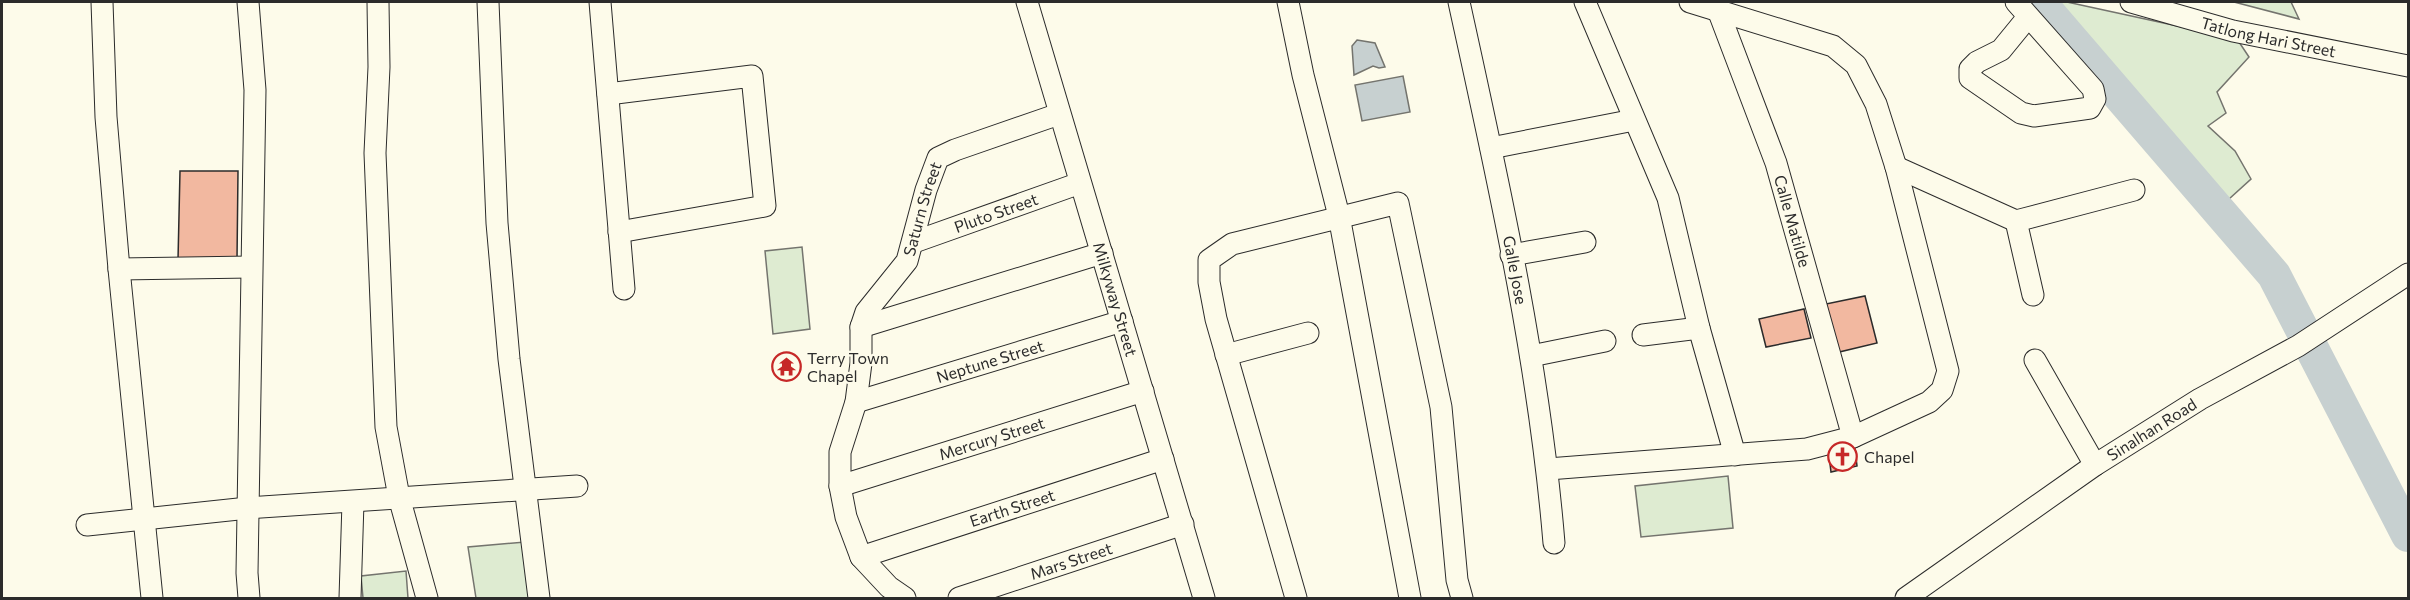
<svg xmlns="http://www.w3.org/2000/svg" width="2410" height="600" font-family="Commissioner,sans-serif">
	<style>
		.green { fill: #deebd1; stroke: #74746e; stroke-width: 1.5 }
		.water { fill: #c7d0d0; stroke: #74746e; stroke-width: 1.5 }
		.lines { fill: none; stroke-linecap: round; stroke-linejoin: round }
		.river { stroke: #c7d0d0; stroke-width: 34 }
		.building { fill: #f2b8a0; stroke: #2b2b2b; stroke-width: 1.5 }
		.minor-casing { stroke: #2b2b2b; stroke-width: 23 }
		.minor { stroke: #fdfbea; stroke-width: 21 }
		.labels { text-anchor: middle; stroke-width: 4.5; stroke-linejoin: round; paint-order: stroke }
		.street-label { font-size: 16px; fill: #2b2b2b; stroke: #fdfbea }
		.poi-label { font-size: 16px; fill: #2b2b2b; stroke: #fdfbea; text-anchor: start }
	</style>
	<rect width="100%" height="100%" fill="#fdfbea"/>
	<!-- green -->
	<path class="green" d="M2039 2H2067L2237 39 2249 57 2217 92 2226 113 2208 126 2235 151 2251 179 2218 209Z
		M2234 2H2291L2299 19Z
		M802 247 810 329 773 334 765 251Z
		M1728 476 1733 528 1641 537 1635 486Z
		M525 542 532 598H476L468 547Z
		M406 571 408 598H363L361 576Z"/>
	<!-- water -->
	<path class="water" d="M1357 40 1375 43 1385 67 1379 68 1373 66 1354 75 1352 46Z
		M1403 76 1410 112 1362 121 1355 85Z"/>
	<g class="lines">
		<!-- river -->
		<path class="river" d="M2039 2 2274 275 2408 535"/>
	</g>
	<!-- building -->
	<path class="building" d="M180 171H238L237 260H178Z
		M1865 296 1877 343 1835 353 1821 305Z
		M1804 309 1811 338 1766 347 1759 319Z
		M1854 441 1857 466 1831 472 1828 447Z"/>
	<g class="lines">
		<defs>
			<g id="minor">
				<path d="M102 2 106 117 119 269 152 598"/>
				<path d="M248 2 255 90 247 573 249 598"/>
				<path d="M378 2 379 67 375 153 386 427 399 497 427 598"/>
				<path d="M488 2 497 223 509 359 539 598"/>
				<path d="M600 2 624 289"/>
				<path id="s1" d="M1027 2 1204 598"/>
				<path d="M1288 2 1303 75 1339 216 1410 598"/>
				<path id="s2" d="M1459 2C1498 180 1539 361 1554 543"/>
				<path d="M1585 2 1668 198 1699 328 1735 455"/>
				<path d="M2016 2 2093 89 2095 99 2090 108 2034 116 2021 113 1970 78V69L1977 62 2001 50 2028 17"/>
				<path id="s3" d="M2131 2 2233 31 2408 66"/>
				<path id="s4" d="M1718 10 1776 163 1853 437"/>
				<path d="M608 94 752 76 765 206 619 232"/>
				<path d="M1491 148 1634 120"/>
				<path d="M1896 167 2016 221 2134 190"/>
				<path d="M2016 221 2033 295"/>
				<path id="s5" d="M914 242 1080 183"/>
				<path d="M1511 255 1585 242"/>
				<path d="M119 269 251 267"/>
				<path d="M861 327 1102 253"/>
				<path d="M1643 335 1699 328"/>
				<path d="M1226 355 1308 333"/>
				<path d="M1531 356 1605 341"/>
				<path d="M2035 360 2095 465"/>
				<path id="s6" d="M856 402 1122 321"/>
				<path d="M1548 469 1807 449 1853 437 1929 402 1942 390 1948 371 1896 167 1876 104 1856 65 1833 46 1690 2"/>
				<path id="s7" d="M840 486 1143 391"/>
				<path d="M87 525 248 508 577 486"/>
				<path id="s8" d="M861 557 1163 459"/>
				<path d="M350 598 353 502"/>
				<path id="s9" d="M905 598 889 587 861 557 846 517 840 486V452L856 402 861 363V327L866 312 907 261 926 190 938 158 955 150 1059 114"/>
				<path id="s10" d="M959 598 1183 524"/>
				<path d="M1296 598 1216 319 1209 282V260L1232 244 1398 203 1441 407 1457 580 1462 598"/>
				<path id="s11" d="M1906 598 2095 465 2200 399 2298 346 2408 274"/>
			</g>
		</defs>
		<!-- minor casing -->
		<use href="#minor" class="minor-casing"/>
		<!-- minor -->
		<use href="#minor" class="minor"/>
	</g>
	<!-- icons -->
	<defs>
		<symbol id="temple-ring" viewBox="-11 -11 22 22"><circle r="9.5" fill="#fdfbea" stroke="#c62828" stroke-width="1.5"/><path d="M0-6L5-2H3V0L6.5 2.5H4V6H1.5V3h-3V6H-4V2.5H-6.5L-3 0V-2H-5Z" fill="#c62828"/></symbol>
		<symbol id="church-ring" viewBox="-11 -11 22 22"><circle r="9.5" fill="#fdfbea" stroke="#c62828" stroke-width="1.5"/><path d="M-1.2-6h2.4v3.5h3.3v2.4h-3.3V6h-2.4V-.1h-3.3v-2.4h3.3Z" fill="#c62828"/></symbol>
	</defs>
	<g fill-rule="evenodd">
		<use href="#temple-ring" x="770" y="350" width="33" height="33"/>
		<use href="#church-ring" x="1826" y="440" width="33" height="33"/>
	</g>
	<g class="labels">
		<!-- street labels -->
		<g class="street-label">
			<text dy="6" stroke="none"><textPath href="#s3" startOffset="142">Tatlong Hari Street</textPath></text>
			<text dy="6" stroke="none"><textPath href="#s9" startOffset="432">Saturn Street</textPath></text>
			<text dy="6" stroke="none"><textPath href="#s5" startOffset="87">Pluto Street</textPath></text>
			<text dy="6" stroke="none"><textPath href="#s4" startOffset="224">Calle Matilde</textPath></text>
			<text dy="6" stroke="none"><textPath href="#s2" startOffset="274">Galle Jose</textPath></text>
			<text dy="6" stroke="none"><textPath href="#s1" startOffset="310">Milkyway Street</textPath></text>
			<text dy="6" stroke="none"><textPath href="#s6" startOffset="140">Neptune Street</textPath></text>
			<text dy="6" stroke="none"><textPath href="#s11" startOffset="298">Sinalhan Road</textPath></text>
			<text dy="6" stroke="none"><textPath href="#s7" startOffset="159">Mercury Street</textPath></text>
			<text dy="6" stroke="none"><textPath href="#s8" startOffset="159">Earth Street</textPath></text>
			<text dy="6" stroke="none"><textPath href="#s10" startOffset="118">Mars Street</textPath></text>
		</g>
		<!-- poi labels -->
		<g class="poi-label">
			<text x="807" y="364">Terry Town<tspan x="807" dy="18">Chapel</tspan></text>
			<text x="1864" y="463">Chapel</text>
		</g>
	</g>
	<!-- border -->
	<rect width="2410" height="600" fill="none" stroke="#2b2b2b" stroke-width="6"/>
</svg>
